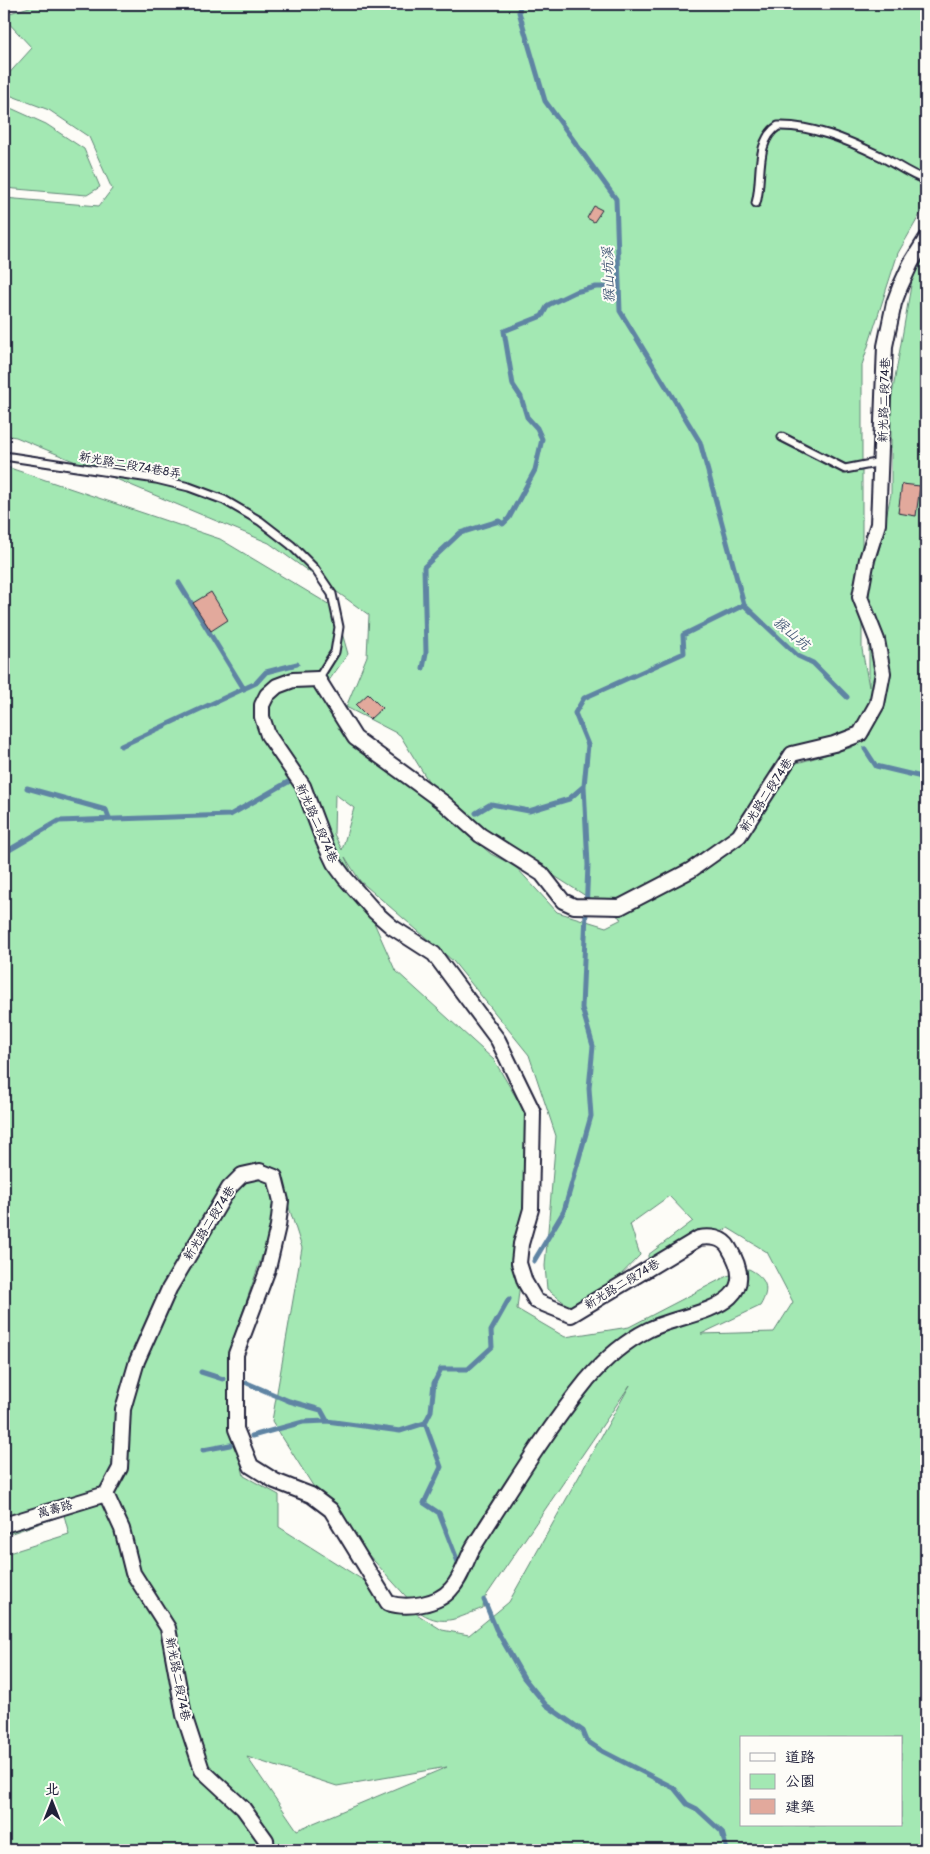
<svg xmlns="http://www.w3.org/2000/svg" width="930" height="1854" font-family="Pangolin,'LXGW WenKai TC',sans-serif">
	<style>
		.green { fill: #a3e8b3; stroke: #628577; fill-rule: evenodd }
		.lines { fill: none; stroke-linecap: round; stroke-linejoin: round }
		.stream { stroke: #5f84a3; stroke-width: 5 }
		.building { fill: #e2a99c; stroke: #22223b }
		.service-casing { stroke: #22223b; stroke-width: 11 }
		.minor-casing { stroke: #22223b; stroke-width: 18 }
		.service { stroke: #fdfcf7; stroke-width: 7 }
		.minor { stroke: #fdfcf7; stroke-width: 14 }
		.labels { text-anchor: middle; stroke-width: 4; stroke-linejoin: round; paint-order: stroke }
		.street-label { font-size: 12px; fill: #22223b; stroke: #fdfcf7 }
		.water-label { font-size: 14px; font-style: italic; fill: #465b78; stroke: #fdfcf7 }
	</style>
	<rect width="100%" height="100%" fill="#fdfcf7"/>
	<filter id="ink" filterUnits="userSpaceOnUse"><feTurbulence type="fractalNoise" baseFrequency=".02" numOctaves="2"/><feDisplacementMap in="SourceGraphic" scale="10" xChannelSelector="R" yChannelSelector="G"/><feConvolveMatrix kernelMatrix="1 2 1 2 8 2 1 2 1" color-interpolation-filters="sRGB"/></filter>
	<g filter="url(#ink)">
		<!-- green -->
		<path class="green" d="M39 4H926V204L898 253 862 365V649L869 687V585L880 546 891 494V401L913 274 926 257V1850H4V1551L12 1552 69 1534 64 1515 9 1534 4 1532V466L220 539 335 608 348 654 320 693 345 737 410 784 491 854 515 866 557 912 606 927 622 919 443 805 400 735 346 707 367 656 369 615 269 543 16 437 4 435V198L99 206 112 189 89 137 49 110 4 93V79L32 48 4 18V8L10 13ZM869 698 870 735 850 748 797 763 802 758 867 722ZM335 794 354 808 342 850 334 834ZM345 857 360 881 453 961 529 1055 556 1136 545 1266 547 1289 581 1316 640 1255 630 1224 669 1196 693 1221 648 1255 649 1271 728 1228 767 1252 793 1302 774 1332 701 1334 760 1306C771 1288 766 1278 749 1269L727 1276 629 1327 565 1337 517 1309 537 1133 494 1060 395 970ZM284 1192 302 1248 272 1421 329 1511 421 1613C445 1628 459 1617 483 1608L484 1599 630 1385 509 1602 469 1635 442 1630 279 1527V1495L244 1476 228 1407 233 1340ZM741 1738H901V1825H741ZM247 1757 337 1786 447 1767 297 1830Z
			M4 105 46 124 84 149 100 187 87 195 4 188Z"/>
		<g class="lines">
			<!-- stream -->
			<path class="stream" d="M520 4 519 12 545 101 616 199 620 311 700 442 744 605
				M179 583 244 689
				M744 605 798 656 813 663 847 697
				M423 668 426 653 424 567 460 533 499 521 503 524 509 518 535 470 542 439 537 428 527 417 521 397 513 385 504 331 542 316 548 305 575 292 596 287H619
				M121 746 256 683 266 672 297 664
				M865 749 876 766 926 778
				M27 788 106 810 109 818
				M476 813 491 804 529 811 569 799 584 786 588 745 575 713 584 698 684 653 683 635 744 605
				M4 853 59 821 230 815 288 782
				M534 1261 564 1211 591 1116 589 1088 593 1046 582 1008 588 865 584 786
				M201 1372 223 1379
				M247 1383 289 1401 321 1410 327 1421 400 1431 425 1423
				M252 1436 303 1422 327 1421
				M203 1450 230 1445
				M458 1562 439 1513 424 1503 441 1467 425 1423 431 1411 434 1383 441 1369H468L492 1347 491 1331 509 1299
				M484 1600 496 1629 524 1678 546 1705 583 1731 587 1741 602 1751 674 1788 687 1804 697 1809 722 1832 727 1850"/>
		</g>
		<!-- building -->
		<path class="building" d="M594 206 602 210 594 222 587 218Z
			M902 484 920 486 916 516 898 513Z
			M211 592 228 620 211 631 193 603Z
			M368 694 382 708 370 719 356 705Z"/>
		<g class="lines">
			<defs>
				<path id="service" d="M756 203C763 180 754 141 778 126 812 125 847 140 878 155 895 163 908 174 926 180
					M782 437 845 469 881 462
					M4 456 156 479 189 487 224 500 260 521 291 545 315 569 332 594 339 627 335 652 318 679"/>
				<path id="minor" d="M106 1494 120 1468 123 1409 137 1361 169 1289 229 1188 242 1175 260 1171 275 1177 281 1201 278 1226 268 1269 236 1354V1429L251 1466 275 1481 311 1495 331 1510 388 1603C406 1609 438 1605 451 1589 462 1578 466 1559 474 1546 510 1490 545 1432 587 1380 604 1360 624 1342 648 1330 685 1311 768 1311 729 1248 723 1237 709 1236 699 1238L571 1315 536 1301 525 1282 519 1263 521 1244 531 1209 533 1112 498 1040 434 954 392 927 375 912 345 878 334 863 324 842 303 786 268 735 262 717V705L267 695 277 686 293 680 318 679 355 738 444 803 480 835 542 874 563 901 574 906 620 907 691 870 739 836 792 754 834 744 860 734 877 704 883 673 877 640 860 597 867 559 878 524 885 346 894 303 900 287 911 263 926 239
					M106 1494 122 1529 133 1573 168 1628 184 1715 202 1770 243 1808 266 1840 267 1850
					M4 1525 106 1494"/>
			</defs>
			<!-- service casing -->
			<use href="#service" class="service-casing"/>
			<!-- minor casing -->
			<use href="#minor" class="minor-casing"/>
			<!-- service -->
			<use href="#service" class="service"/>
			<!-- minor -->
			<use href="#minor" class="minor"/>
		</g>
	</g>
	<g class="labels">
		<!-- street labels -->
		<g class="street-label">
			<text transform="translate(884 400) rotate(-88)" y="4">新光路二段74巷</text>
			<text transform="translate(130 465) rotate(10)" y="4">新光路二段74巷8弄</text>
			<text transform="translate(766 795) rotate(-57)" y="4">新光路二段74巷</text>
			<text transform="translate(317 823) rotate(66)" y="4">新光路二段74巷</text>
			<text transform="translate(209 1223) rotate(-58)" y="4">新光路二段74巷</text>
			<text transform="translate(622 1284) rotate(-31)" y="4">新光路二段74巷</text>
			<text transform="translate(55 1509) rotate(-16)" y="4">萬壽路</text>
			<text transform="translate(178 1679) rotate(79)" y="4">新光路二段74巷</text>
		</g>
		<!-- water labels -->
		<g class="water-label">
			<text transform="translate(608 275) rotate(-92)" y="5">猴山坑溪</text>
			<text transform="translate(792 633) rotate(41)" y="5">猴山坑</text>
		</g>
	</g>
	<!-- margin -->
	<rect width="930" height="1854" fill="none" stroke="#fdfcf7" stroke-width="20"/>
	<rect x="10" y="10" width="910" height="1834" fill="none" stroke="#22223b" stroke-width="2" filter="url(#ink)"/>
	<!-- legend -->
	<rect x="740" y="1736" width="162" height="90" fill="#fdfcf7" stroke="#a5a5ac"/>
	<rect x="750" y="1753" width="25" height="8" fill="#fdfcf7" stroke="#a5a5ac"/>
	<text x="785" y="1762" font-size="15" fill="#22223b">道路</text>
	<rect x="750" y="1774" width="25" height="15" fill="#a3e8b3" stroke="#a5a5ac"/>
	<text x="785" y="1786" font-size="15" fill="#22223b">公園</text>
	<rect x="750" y="1799" width="25" height="15" fill="#e2a99c" stroke="#a5a5ac"/>
	<text x="785" y="1812" font-size="15" fill="#22223b">建築</text>
	<!-- north arrow -->
	<g transform="translate(52 1802)" stroke="#fdfcf7" stroke-width="4" paint-order="stroke">
	<path d="M0-4L9 19L0 12L-9 19Z" fill="#22223b"/>
	<text y="-8" font-size="14" font-weight="bold" text-anchor="middle" fill="#22223b">北</text>
	</g>
</svg>
